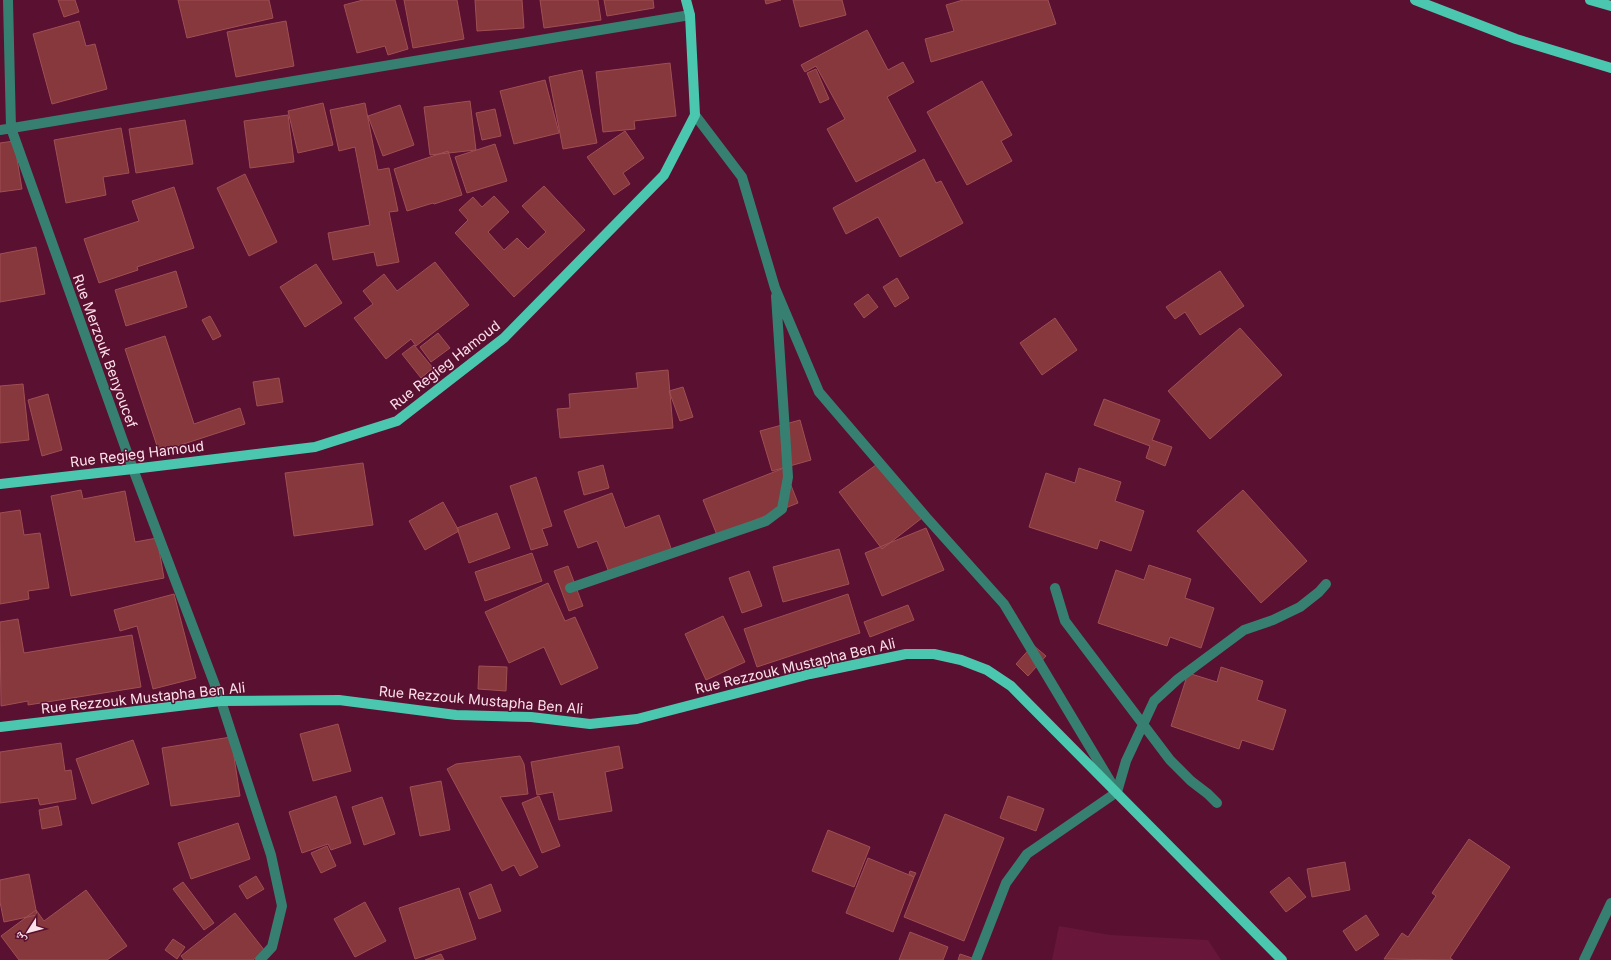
<svg xmlns="http://www.w3.org/2000/svg" width="1611" height="960" font-family="Inter,'Noto Naskh Arabic',sans-serif">
	<style>
		.built { fill: #68173b }
		.building { fill: #86383d; stroke: #a04f53 }
		.lines { fill: none; stroke-linecap: round; stroke-linejoin: round }
		.minor { stroke: #377f71; stroke-width: 10 }
		.major { stroke: #4bc6af; stroke-width: 10 }
		.labels { text-anchor: middle; stroke-width: 3; stroke-linejoin: round; paint-order: stroke }
		.street-label { font-size: 14px; fill: #fde1e9; stroke: #591031 }
	</style>
	<rect width="100%" height="100%" fill="#591031"/>
	<!-- built -->
	<path class="built" d="M1059 926 1110 935 1208 940 1221 960H1052Z"/>
	<!-- building -->
	<path class="building" d="M58 0H75L79 12 64 17Z
		M178 0H269L273 18 187 38Z
		M363 0H395L408 49 388 55 385 46 357 53 344 5Z
		M404 0H457L464 39 413 48Z
		M475 0H522L524 28 477 31Z
		M540 0H598L601 20 544 28Z
		M604 0H653L654 8 607 16Z
		M765 0H781L766 4Z
		M793 0H842L846 15 800 27Z
		M963 0H1048L1056 24 931 62 925 39 954 31 946 5Z
		M79 21 86 46 95 44 107 89 52 104 33 34Z
		M286 21 294 66 236 77 227 32Z
		M867 30 888 70 903 62 914 82 887 97 916 151 856 182 827 129 845 119 816 66 805 72 801 65Z
		M670 63 676 116 634 121 635 129 603 132 596 72Z
		M816 69 829 99 820 103 807 73Z
		M582 70 597 143 563 149 549 77Z
		M545 80 559 133 514 144 500 91Z
		M982 81 1012 135 1001 141 1012 161 967 185 927 112Z
		M470 101 476 150 430 155 424 107Z
		M323 103 333 145 298 153 288 111Z
		M365 103 378 170 389 168 398 211 389 212 399 262 377 266 374 252 333 260 328 233 370 225 355 147 339 151 330 110Z
		M400 105 414 145 383 156 368 116Z
		M495 109 501 136 482 140 476 113Z
		M288 115 294 162 250 168 244 121Z
		M185 120 193 164 136 173 129 129Z
		M121 128 129 173 103 177 106 195 66 203 54 140Z
		M625 131 644 158 623 173 630 184 614 195 587 157Z
		M14 141 22 189 0 192V143Z
		M495 144 507 181 467 193 455 157Z
		M448 151 462 195 434 204 433 203 407 211 394 169Z
		M924 159 936 183 941 181 963 223 900 257 878 217 846 234 833 208Z
		M245 174 277 242 249 256 217 188Z
		M544 186 585 230 514 297 455 233 468 220 459 210 473 197 482 207 494 196 509 212 488 232 504 250 517 238 528 249 546 232 522 206Z
		M174 187 194 248 137 267 138 270 99 283 84 239 139 221 132 201Z
		M36 247 45 294 0 302V254Z
		M435 262 469 305 416 346 411 339 386 359 354 318 373 304 363 291 384 274 397 291Z
		M316 264 342 303 305 327 280 287Z
		M176 271 187 307 126 326 115 290Z
		M1220 271 1244 306 1200 335 1185 312 1175 319 1166 307Z
		M897 278 909 298 895 307 883 287Z
		M868 294 878 307 864 318 854 304Z
		M210 316 221 336 213 340 202 320Z
		M1055 318 1077 350 1042 375 1020 343Z
		M1240 328 1282 375 1210 439 1168 391Z
		M438 333 450 348 431 362 420 347Z
		M165 336 194 424 240 408 245 424 159 452 125 349Z
		M414 345 433 368 421 378 402 354Z
		M668 370 673 428 560 438 557 409 570 408 569 394 638 388 636 373Z
		M279 378 283 402 257 406 253 382Z
		M23 384 29 440 0 443V386Z
		M683 387 693 417 680 421 669 391Z
		M48 394 62 450 42 456 28 400Z
		M1104 399 1160 420 1152 440 1172 447 1165 466 1146 458 1150 446 1094 425Z
		M800 420 811 460 772 471 760 431Z
		M880 462 922 518 882 549 839 492Z
		M363 463 373 525 294 536 285 473Z
		M603 465 609 488 584 495 578 472Z
		M784 468 798 503 717 535 703 500Z
		M1079 468 1121 482 1115 501 1144 511 1131 551 1100 540 1097 549 1029 527 1046 473 1075 483Z
		M536 477 552 526 542 529 548 545 531 550 510 486Z
		M81 490 83 499 125 491 135 542 157 538 164 578 71 596 51 496Z
		M1243 490 1307 561 1261 603 1197 531Z
		M612 493 625 528 659 515 672 551 610 575 597 541 578 548 564 511Z
		M443 502 459 531 425 550 409 521Z
		M20 510 24 535 40 533 49 588 28 591 29 599 0 604V513Z
		M497 513 510 548 469 563 457 528Z
		M926 528 944 570 882 596 865 553Z
		M839 549 849 584 783 602 773 567Z
		M532 553 542 581 485 601 475 572Z
		M1149 565 1191 579 1185 598 1214 608 1201 648 1170 637 1167 646 1098 623 1116 570 1144 580Z
		M568 566 583 606 569 611 554 571Z
		M749 571 762 606 742 613 729 578Z
		M548 583 565 621 575 617 598 668 561 685 544 647 509 663 485 612Z
		M174 594 196 678 153 689 137 626 120 631 114 610Z
		M848 594 860 633 757 667 744 629Z
		M908 605 914 620 870 637 864 622Z
		M723 616 745 662 706 680 685 634Z
		M18 619 24 653 132 635 141 687 28 705V701L1 706 0 622Z
		M1033 645 1046 656 1028 676 1016 664Z
		M479 666 507 667 506 691 478 689Z
		M1221 667 1263 681 1257 700 1286 710 1273 750 1242 740 1239 749 1171 726 1188 673 1217 682Z
		M338 724 351 771 313 781 300 734Z
		M231 737 240 796 171 806 162 748Z
		M133 740 149 784 92 804 76 759Z
		M61 743 65 771 71 770 76 799 40 805 38 798 0 803V752Z
		M619 746 623 768 605 772 612 811 559 820 553 792 537 795 531 762Z
		M520 756 524 764 528 794 500 797 538 867 520 876 514 865 502 871 447 769 456 764Z
		M441 781 450 830 420 836 410 787Z
		M336 796 351 843 331 850 328 844 302 853 289 812Z
		M539 796 560 846 542 853 522 803Z
		M1008 796 1044 809 1036 831 1000 818Z
		M382 797 395 834 364 845 352 807Z
		M58 806 62 825 42 829 39 810Z
		M945 814 1004 838 964 941 904 917Z
		M238 823 250 859 191 879 178 843Z
		M828 830 870 847 854 887 812 871Z
		M1469 839 1510 867 1450 958 1453 960 1384 959 1402 933 1408 937 1436 896 1432 893Z
		M327 846 336 866 321 873 311 853Z
		M868 858 914 877 893 932 846 913Z
		M1345 862 1350 890 1312 897 1307 869Z
		M910 871 916 873 914 877 909 874Z
		M29 874 37 915 4 922 0 902V880Z
		M256 876 264 889 247 899 239 886Z
		M1289 877 1306 897 1286 912 1270 892Z
		M183 882 214 923 204 930 173 889Z
		M491 884 501 911 479 919 469 893Z
		M459 888 476 939 415 959 399 908Z
		M86 890 127 946 107 960H19L1 936 36 910 44 921Z
		M365 902 386 941 355 957 334 919Z
		M235 913 265 951 253 960H184L181 956Z
		M1366 915 1379 935 1356 951 1343 931Z
		M910 932 948 947 943 960H899Z
		M173 939 185 947 177 959 165 950Z
		M441 954 444 960H425Z
		M960 954 978 960H958Z"/>
	<g class="lines">
		<!-- minor -->
		<path class="minor" d="M8 0 11 128 133 469 221 701 271 855 282 906 272 947 260 960
			M695 115 742 177 775 288 819 392 926 517 1004 604 1115 789
			M0 130 690 15
			M570 588 766 521 782 509 788 477 776 296
			M1055 588 1065 621 1170 760 1191 781 1208 794 1217 803
			M976 960 1006 883 1027 854 1117 792 1126 761 1154 701 1178 679 1244 630 1273 620 1300 607 1319 592 1326 584
			M1584 960 1611 903"/>
		<!-- major -->
		<path class="major" d="M1415 0 1516 39 1611 68
			M1590 0 1611 6
			M0 484 133 469 315 447 397 421 504 338 664 175 695 115 690 15 686 0
			M0 727 221 701 339 700 456 715 531 717 590 724 637 719 810 674 906 654H934L961 660 987 670 1011 686 1282 960"/>
	</g>
	<g class="labels">
		<!-- street labels -->
		<g class="street-label">
			<text transform="translate(105 351) rotate(70)" y="5">Rue Merzouk Benyoucef</text>
			<text transform="translate(445 365) rotate(-38)" y="5">Rue Regieg Hamoud</text>
			<text transform="translate(137 454) rotate(-7)" y="5">Rue Regieg Hamoud</text>
			<text transform="translate(795 666) rotate(-13)" y="5">Rue Rezzouk Mustapha Ben Ali</text>
			<text transform="translate(143 698) rotate(-6)" y="5">Rue Rezzouk Mustapha Ben Ali</text>
			<text transform="translate(481 700) rotate(5)" y="5">Rue Rezzouk Mustapha Ben Ali</text>
		</g>
	</g>
	<!-- north arrow -->
	<g transform="translate(28 932) rotate(234)" stroke="#591031" stroke-width="3" paint-order="stroke">
	<path d="M0-3L7 15L0 10L-7 15Z" fill="#fde1e9"/>
	<text y="-6" font-size="11" font-weight="bold" text-anchor="middle" fill="#fde1e9">ش</text>
	</g>
</svg>
